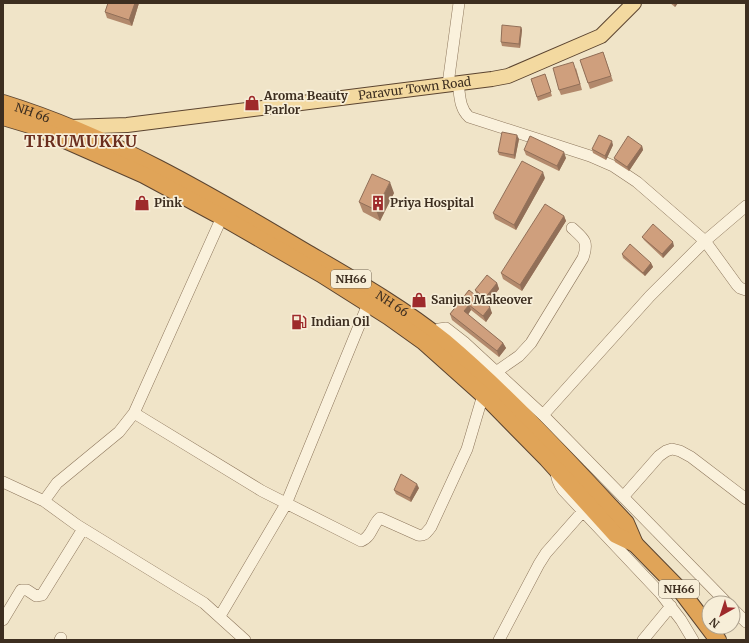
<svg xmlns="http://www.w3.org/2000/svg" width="749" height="643" font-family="Merriweather,serif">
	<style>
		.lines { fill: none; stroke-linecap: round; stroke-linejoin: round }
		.minor-casing { stroke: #8d765c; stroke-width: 12 }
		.major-casing { stroke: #5b4430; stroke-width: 16 }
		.highway-casing { stroke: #5b4430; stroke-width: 18 }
		.minor { stroke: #faf1dc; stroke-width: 11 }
		.major { stroke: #f3d9a0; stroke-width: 14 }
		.highway { stroke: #e0a458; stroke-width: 16 }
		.wall { fill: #b2896c }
		.shaded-wall { fill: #916f58 }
		.building { fill: #cf9f7d; stroke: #916f58 }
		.labels { text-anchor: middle; stroke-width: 3.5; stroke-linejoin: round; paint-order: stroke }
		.shield { fill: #f7eed8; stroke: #756857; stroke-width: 1 }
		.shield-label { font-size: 11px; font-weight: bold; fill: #3d2e20 }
		.street-label { font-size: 12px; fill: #3d2e20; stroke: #f7eed8 }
		.poi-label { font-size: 12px; font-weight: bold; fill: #3d2e20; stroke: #f7eed8; text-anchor: start }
		.district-label { font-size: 16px; font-weight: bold; letter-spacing: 1px; fill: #6b2e1e; stroke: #f7eed8 }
	</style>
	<rect width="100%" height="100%" fill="#f0e4c8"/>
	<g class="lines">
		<defs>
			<path id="minor" d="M458 83C460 94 459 108 469 117L590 156 613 166 637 182 705 241 737 285 740 288 746 290
				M448 84 459 3
				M434 334 439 329 446 328 464 342 543 415 727 603
				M496 372 519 356 531 343 583 258C589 241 584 239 572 228
				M134 413 262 491 361 541C372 537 372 525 380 518L418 535C425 536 426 533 431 527L467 449 483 395
				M543 415 650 296 705 241 746 206
				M556 470C556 478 558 483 563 490L661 594 681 620 693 640
				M3 482 44 501 77 525 204 603 245 640
				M623 497 659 456 666 451 672 449 680 451 691 457 746 499
				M44 501 57 483 119 432 134 413 222 217
				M733 609 746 622
				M220 616 286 504 368 304
				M3 620 21 590H27L36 596 42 595 83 529
				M60 640 61 638
				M499 640 539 564 546 553 583 511
				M643 640 671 606"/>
			<g id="major">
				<path id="s1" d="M70 127 127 125 492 79 508 76 601 36 634 3"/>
			</g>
			<g id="highway">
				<path id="s2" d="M3 103C110 136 209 194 304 251 352 279 402 307 445 342 510 397 568 461 626 523L635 544"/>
				<path d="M3 117 33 126 144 175 222 217 321 274 389 317 424 342 490 401 547 459 616 535 635 544 681 591 718 640"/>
			</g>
		</defs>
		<!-- minor casing -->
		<use href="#minor" class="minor-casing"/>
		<!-- major casing -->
		<use href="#major" class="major-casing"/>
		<!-- highway casing -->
		<use href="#highway" class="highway-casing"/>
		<!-- minor -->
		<use href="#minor" class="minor"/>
		<!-- major -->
		<use href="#major" class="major"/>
		<!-- highway -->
		<use href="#highway" class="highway"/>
	</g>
	<!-- wall -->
	<path class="wall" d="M108 3H139L132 26 107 18 105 12Z
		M670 3H678L675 7Z
		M521 27 522 30 520 48 502 46 501 42Z
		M603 52 613 81 590 89 580 60Z
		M576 68 582 90 561 95 559 90Z
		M545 74 552 96 538 101 531 79Z
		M519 139 515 159 499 155 498 152Z
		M613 145 606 160 593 153 592 149Z
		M642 146 643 150 629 171 615 162 614 158Z
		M524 150 566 158 559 171 526 155Z
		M545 178 516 230 495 219 493 213Z
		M394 193 380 221 363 212 359 202Z
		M564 216 566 221 522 291 503 279 501 273Z
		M642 237 674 246 663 258 644 240Z
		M622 254 651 263 653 267 645 276 623 258Z
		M497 283 499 289 487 304 477 296 475 290Z
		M469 290 492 313 486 322 471 310 468 315 503 343 506 348 499 357 452 320 450 314Z
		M419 488 411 502 396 494 394 490Z"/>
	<!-- shaded-wall -->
	<path class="shaded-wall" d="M135 3H139L132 26 129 20Z
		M674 3H678L675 7Z
		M521 27 522 30 520 48 519 44Z
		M517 135 519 139 515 159 514 155Z
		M612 141 613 145 606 160 605 156Z
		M642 146 643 150 629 171 627 167Z
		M564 152 566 158 559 171 557 166Z
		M543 172 545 178 516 230 514 225Z
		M390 182 394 193 380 221 376 210Z
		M564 216 566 221 522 291 520 285Z
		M673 242 674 246 663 258 662 254Z
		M651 263 653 267 645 276 643 273Z
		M497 283 499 289 487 304 485 298Z
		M469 305 471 310 466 317 464 311Z
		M490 307 492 313 486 322 483 316Z
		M503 343 506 348 499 357 497 351Z
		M417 484 419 488 411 502 410 498Z"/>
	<!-- building -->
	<path class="building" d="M108 3H135L129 20 105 12Z
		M502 25 521 27 519 44 501 42Z
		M603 52 611 76 588 83 580 60Z
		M573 62 580 84 559 90 553 68Z
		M545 74 551 92 537 97 531 79Z
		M502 132 517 135 514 155 498 152Z
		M599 135 612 141 605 156 592 149Z
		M530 136 564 152 557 166 524 150Z
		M628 136 642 146 627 167 614 158Z
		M522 161 543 172 514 225 493 213Z
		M372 174 390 182 376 210 359 202Z
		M545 204 564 216 520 285 501 273Z
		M653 224 673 242 662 254 642 237Z
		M630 244 651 263 643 273 622 254Z
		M487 275 497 283 485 298 475 290Z
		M469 290 490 307 483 316 469 305 464 311 503 343 497 351 450 314Z
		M401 474 417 484 410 498 394 490Z"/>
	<!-- icons -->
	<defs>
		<symbol id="shop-bare" viewBox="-9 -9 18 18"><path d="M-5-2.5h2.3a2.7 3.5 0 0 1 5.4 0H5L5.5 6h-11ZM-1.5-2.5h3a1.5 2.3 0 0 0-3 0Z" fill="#9e2a2b" stroke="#f7eed8" stroke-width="2.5" paint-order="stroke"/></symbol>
		<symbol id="building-bare" viewBox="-9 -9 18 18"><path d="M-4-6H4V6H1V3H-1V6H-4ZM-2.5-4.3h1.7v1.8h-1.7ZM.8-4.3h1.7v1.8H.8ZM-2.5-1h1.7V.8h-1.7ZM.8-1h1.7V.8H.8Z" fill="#9e2a2b" stroke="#f7eed8" stroke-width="2.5" paint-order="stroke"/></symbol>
		<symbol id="fuel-bare" viewBox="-9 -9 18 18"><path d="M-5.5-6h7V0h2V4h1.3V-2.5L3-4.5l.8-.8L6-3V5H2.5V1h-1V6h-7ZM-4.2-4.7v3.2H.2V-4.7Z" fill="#9e2a2b" stroke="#f7eed8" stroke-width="2.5" paint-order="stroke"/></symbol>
	</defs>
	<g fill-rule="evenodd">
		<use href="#shop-bare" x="241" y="92" width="22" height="22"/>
		<use href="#shop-bare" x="131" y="192" width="22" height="22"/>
		<use href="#building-bare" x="367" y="192" width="22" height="22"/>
		<use href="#shop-bare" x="408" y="289" width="22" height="22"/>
		<use href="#fuel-bare" x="288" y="311" width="22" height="22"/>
	</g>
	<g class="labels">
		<!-- shield labels -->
		<g class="shield">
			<rect x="331" y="270" width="40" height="18" rx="3"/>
			<rect x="659" y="580" width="40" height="18" rx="3"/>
		</g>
		<g class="shield-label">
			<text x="351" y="283">NH66</text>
			<text x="679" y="593">NH66</text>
		</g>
		<!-- street labels -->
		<g class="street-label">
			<text dy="4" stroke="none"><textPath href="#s1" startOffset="347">Paravur Town Road</textPath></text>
			<text dy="4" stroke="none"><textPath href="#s2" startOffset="31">NH 66</textPath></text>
			<text dy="4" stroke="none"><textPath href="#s2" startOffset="439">NH 66</textPath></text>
		</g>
		<!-- poi labels -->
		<g class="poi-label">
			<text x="264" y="100">Aroma Beauty<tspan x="264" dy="14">Parlor</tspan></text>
			<text x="154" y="207">Pink</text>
			<text x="390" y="207">Priya Hospital</text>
			<text x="431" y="304">Sanjus Makeover</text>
			<text x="311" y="326">Indian Oil</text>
		</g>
		<!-- district labels -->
		<g class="district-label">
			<text x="81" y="147">TIRUMUKKU</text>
		</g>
	</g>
	<!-- border -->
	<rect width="749" height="643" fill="none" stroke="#3d2e20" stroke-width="8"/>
	<!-- north arrow -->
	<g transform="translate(721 615) rotate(219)"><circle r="19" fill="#f7eed8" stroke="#ada18e"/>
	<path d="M0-3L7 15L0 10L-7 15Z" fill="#9e2a2b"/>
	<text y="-6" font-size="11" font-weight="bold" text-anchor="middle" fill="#3d2e20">N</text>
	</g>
</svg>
